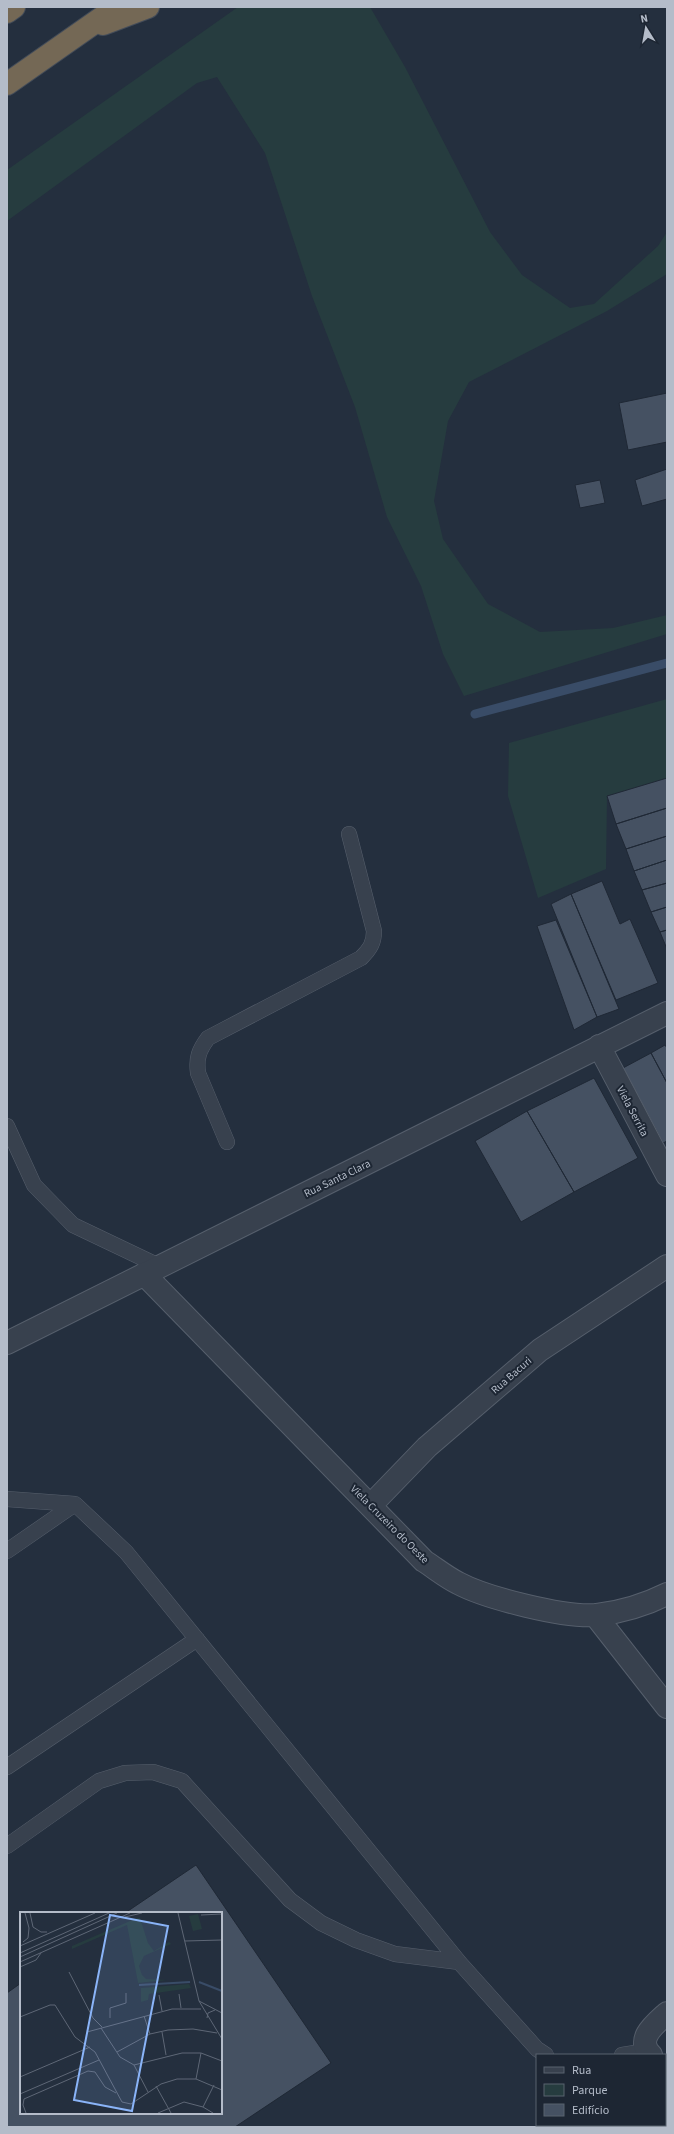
<svg xmlns="http://www.w3.org/2000/svg" width="674" height="2134" font-family="'Source Sans 3',sans-serif">
	<style>
		.green { fill: #263c3f }
		.lines { fill: none; stroke-linecap: round; stroke-linejoin: round }
		.stream { stroke: #394c67; stroke-width: 9 }
		.building { fill: #455162; stroke: #1f2835 }
		.service-casing { stroke: #565f6c; stroke-width: 16 }
		.minor-casing { stroke: #565f6c; stroke-width: 24 }
		.motorway-casing { stroke: #434c59; stroke-width: 24 }
		.service { stroke: #38414e; stroke-width: 15 }
		.minor { stroke: #38414e; stroke-width: 22 }
		.motorway { stroke: #746855; stroke-width: 22 }
		.labels { text-anchor: middle; stroke-width: 4; stroke-linejoin: round; paint-order: stroke }
		.street-label { font-size: 11px; fill: #b4bcc9; stroke: #1d2633 }
		.inset-river { fill: none; stroke: #394c67; stroke-width: 2 }
		.inset-road { fill: none; stroke: #5e6776; stroke-width: 1 }
		.view { fill: #8ab4f8; fill-opacity: 0.15; stroke: #8ab4f8; stroke-width: 2 }
		.inset-edge { fill: none; stroke: #b4bcc9; stroke-width: 2 }
	</style>
	<rect width="100%" height="100%" fill="#242f3e"/>
	<!-- green -->
	<path class="green" d="M238 7H370L405 67 490 232 522 275 570 308 594 304 658 246 667 232V274L607 311 469 382 448 421 434 501 443 539 488 604 540 632 613 628 667 615V634L464 696 443 654 421 586 387 517 355 407 312 296 265 153 217 77 197 83 7 221V170Z
		M667 699V779L607 796 606 869 538 898 508 796 509 743Z"/>
	<g class="lines">
		<!-- stream -->
		<path class="stream" d="M475 714 667 663"/>
	</g>
	<!-- building -->
	<path class="building" d="M667 393V442L628 450 619 403Z
		M667 469V499L642 506 635 480Z
		M600 480 605 503 580 508 575 485Z
		M667 778V808L616 824 607 796Z
		M667 808V836L626 849 616 824Z
		M667 836V860L634 871 626 849Z
		M667 860V883L642 890 634 871Z
		M602 881 620 924 630 919 658 983 616 1000 571 894Z
		M667 883V907L651 912 642 890Z
		M571 894 619 1009 597 1017 551 904Z
		M667 907V930L660 932 651 912Z
		M556 920 597 1017 574 1030 537 926Z
		M667 930V949L660 932Z
		M665 1045 667 1048V1083L651 1053Z
		M651 1053 667 1083V1141L663 1143 623 1068Z
		M594 1078 638 1158 574 1192 527 1111Z
		M527 1111 574 1192 521 1222 475 1141Z
		M196 1865 331 2063 235 2127H7V1993L21 1983V2113H221V1913H125Z"/>
	<g class="lines">
		<defs>
			<path id="service" d="M7 1126 34 1185 73 1225 159 1266
				M227 1142 198 1073C196 1058 199 1050 208 1038L361 958C370 949 374 943 374 931L349 834
				M7 1499 75 1504 126 1552 459 1962 537 2049 546 2055
				M7 1551 75 1504
				M7 1767 197 1639
				M7 1846 99 1781 125 1773 153 1772 182 1781 290 1900 321 1923 356 1940 395 1954 459 1962
				M622 2055 647 2051"/>
			<path id="minor" d="M599 1046 667 1175
				M144 1274 424 1561C435 1568 446 1577 458 1583 486 1598 565 1618 597 1615 621 1612 645 1605 667 1594
				M7 1343 667 1013
				M371 1505 427 1447 540 1350 667 1266
				M595 1615 667 1707
				M651 2055C635 2039 655 2024 667 2013
				M665 2070 667 2072"/>
			<path id="motorway" d="M7 12 14 7
				M103 24 148 7
				M7 84 117 7"/>
		</defs>
		<!-- service casing -->
		<use href="#service" class="service-casing"/>
		<!-- minor casing -->
		<use href="#minor" class="minor-casing"/>
		<!-- motorway casing -->
		<use href="#motorway" class="motorway-casing"/>
		<!-- service -->
		<use href="#service" class="service"/>
		<!-- minor -->
		<use href="#minor" class="minor"/>
		<!-- motorway -->
		<use href="#motorway" class="motorway"/>
	</g>
	<g class="labels">
		<!-- street labels -->
		<g class="street-label">
			<text transform="translate(633 1111) rotate(62)" y="4">Viela Serrita</text>
			<text transform="translate(337 1178) rotate(-26)" y="4">Rua Santa Clara</text>
			<text transform="translate(511 1375) rotate(-41)" y="4">Rua Bacuri</text>
			<text transform="translate(390 1524) rotate(45)" y="4">Viela Cruzeiro do Oeste</text>
		</g>
	</g>
	<!-- overview -->
	<g transform="translate(20 1912)">
		<rect width="202" height="202" fill="#242f3e"/>
		<path d="M178 2 182 17 173 19 169 4ZM117 6H120L128 31 134 39 149 30 151 32 124 44 119 54 122 63 126 67 147 68 118 71 107 13 52 37V34ZM169 72 171 76 129 82 128 88 121 90V76Z" fill="#263c3f"/>
		<path class="inset-river" d="M179 70 202 79M119 73 170 70"/>
		<path class="inset-road" d="M5 1 9 16M10 1 13 15M158 1 179 89 202 127M181 3 202 2M105 5 122 1M13 15 21 20H27M165 29 202 28M3 30 8 26 9 16M0 34 75 1M0 41 89 1M0 45 97 1M0 50 110 1M0 55 16 48 21 41M49 60 73 106 82 115M159 82 161 96M139 83 142 99M179 89 202 101M124 104 130 122M0 105 30 93H35L55 125 75 140 102 190 111 192M90 106V96L106 91V81M187 106 188 101 195 98M81 116 100 145 114 153 162 141H181L202 149M67 120 152 97H181M142 120 146 143M97 140 130 122 148 118 173 117 197 121M114 153 128 180M0 165 70 135M176 167 181 141M136 174 151 201M0 182 79 148M111 192 141 172 157 167H176L202 178M183 195 194 173M6 201 3 193 4 187 68 159 75 160 85 175 96 181M138 201 164 190 183 195 193 201"/>
		<path class="view" d="M90 3 148 14 112 199 54 188Z"/>
		<rect width="202" height="202" class="inset-edge"/>
	</g>
	<!-- border -->
	<rect width="674" height="2134" fill="none" stroke="#b4bcc9" stroke-width="16"/>
	<!-- legend -->
	<rect x="536" y="2054" width="130" height="72" fill="#1d2633" stroke="#59626f"/>
	<rect x="544" y="2067" width="20" height="6" fill="#38414e" stroke="#59626f"/>
	<text x="572" y="2074" font-size="12" fill="#b4bcc9">Rua</text>
	<rect x="544" y="2084" width="20" height="12" fill="#263c3f" stroke="#59626f"/>
	<text x="572" y="2094" font-size="12" fill="#b4bcc9">Parque</text>
	<rect x="544" y="2104" width="20" height="12" fill="#455162" stroke="#59626f"/>
	<text x="572" y="2114" font-size="12" fill="#b4bcc9">Edifício</text>
	<!-- north arrow -->
	<g transform="translate(646 28) rotate(349)" stroke="#1d2633" stroke-width="3" paint-order="stroke">
	<path d="M0-3L7 15L0 10L-7 15Z" fill="#b4bcc9"/>
	<text y="-6" font-size="11" font-weight="bold" text-anchor="middle" fill="#b4bcc9">N</text>
	</g>
</svg>
